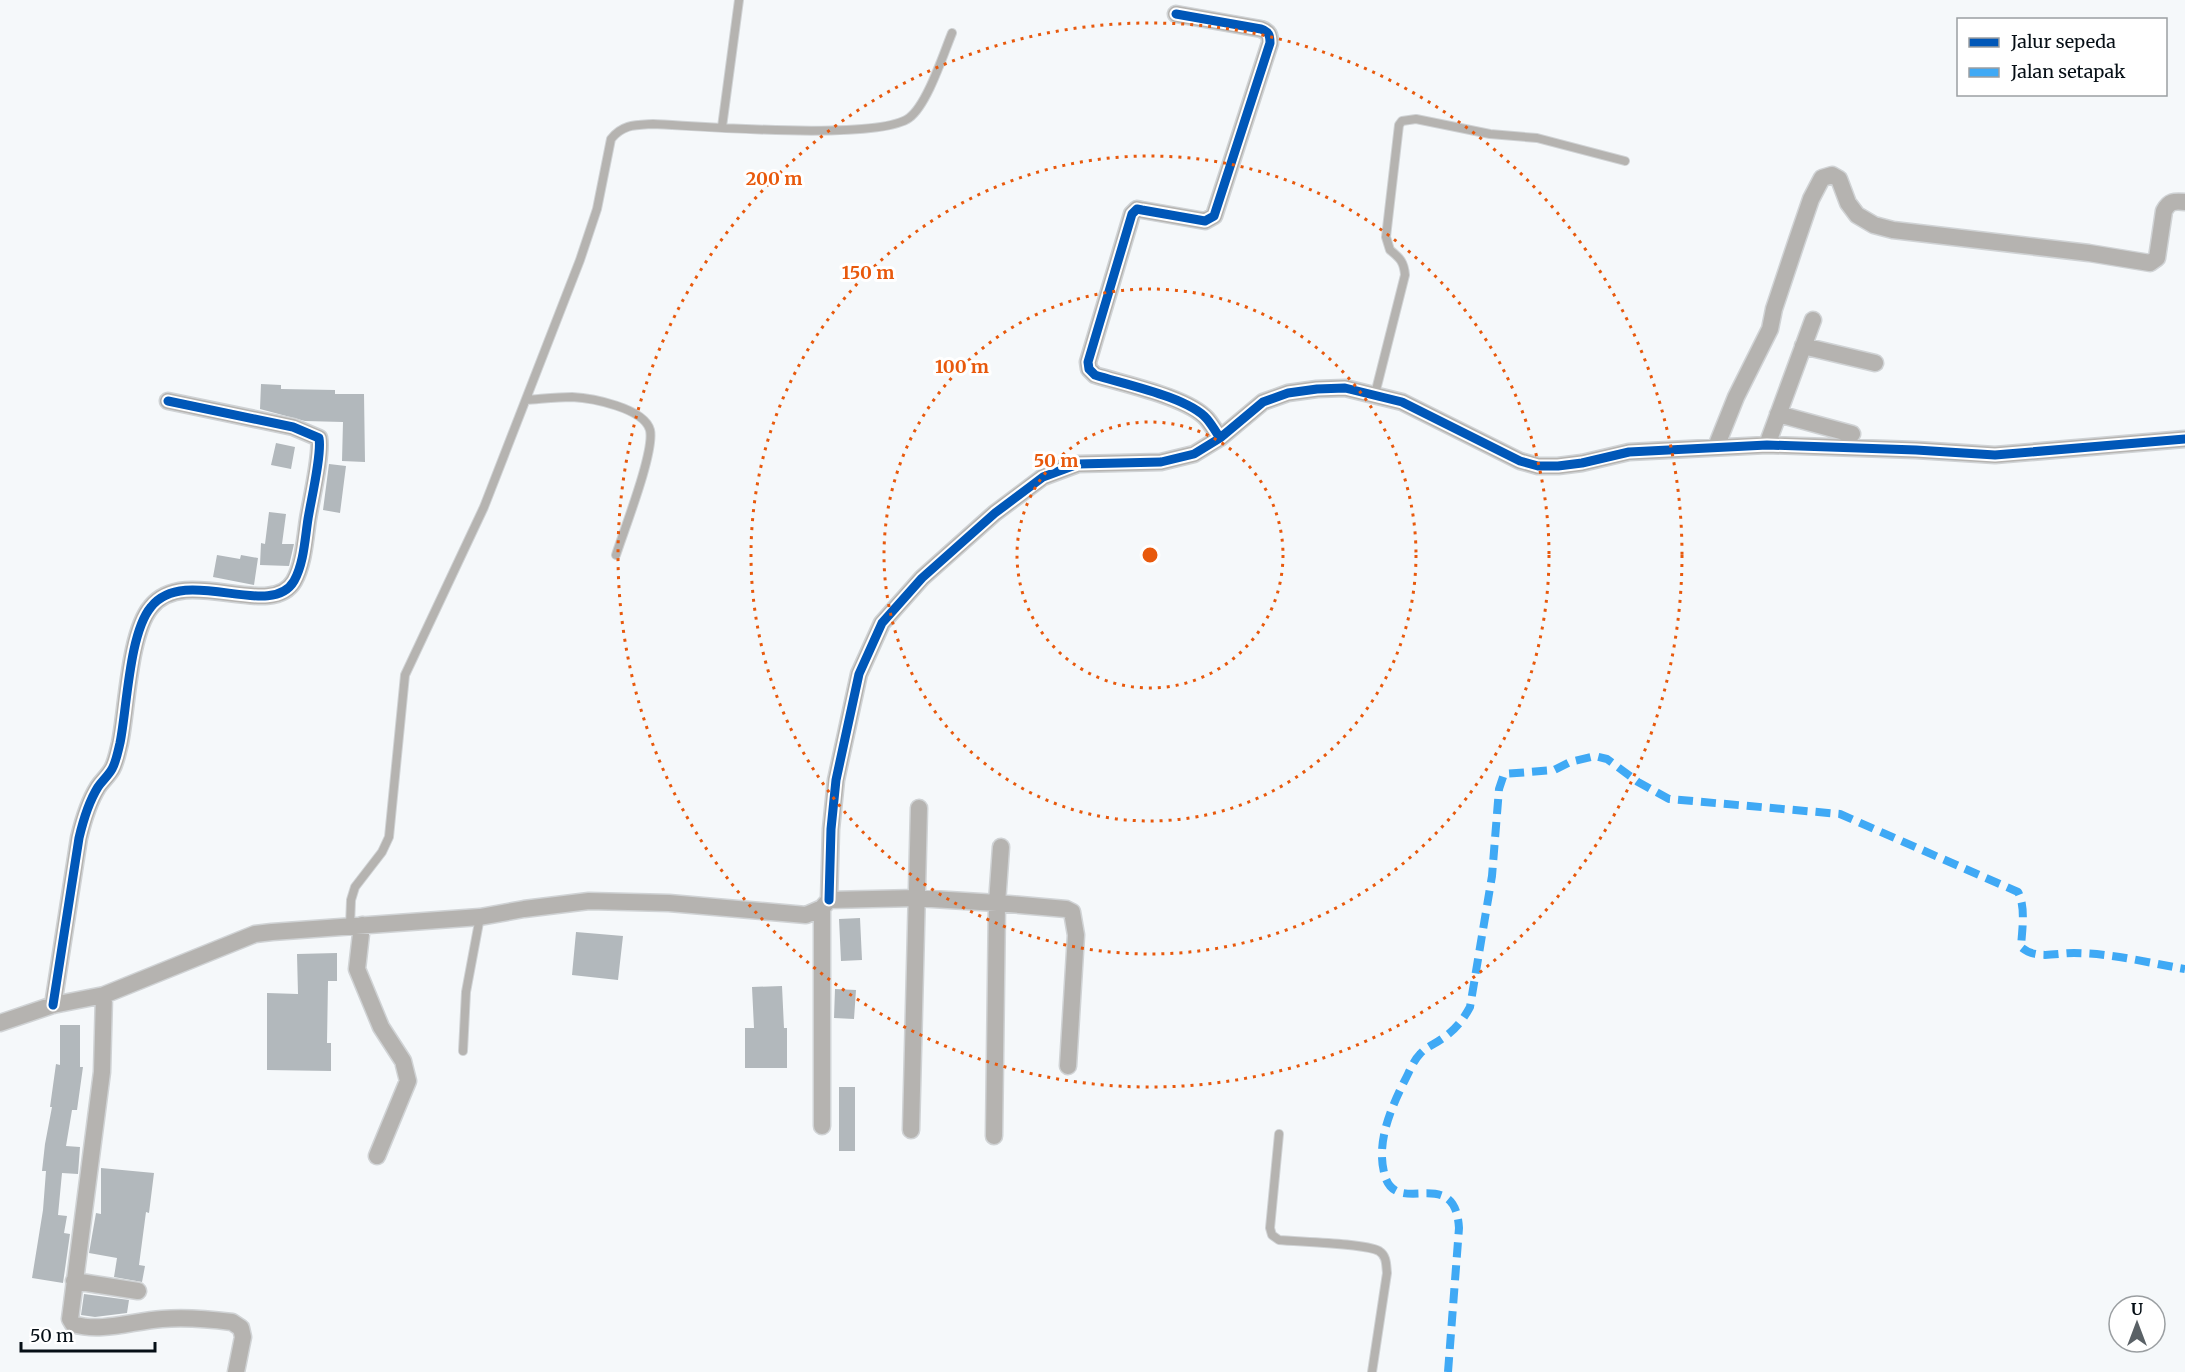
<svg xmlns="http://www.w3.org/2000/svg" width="2185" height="1372" font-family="Merriweather,serif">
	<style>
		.building { fill: #b2b8bc }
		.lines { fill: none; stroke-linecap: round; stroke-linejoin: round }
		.service-casing { stroke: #d0d3d5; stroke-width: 10 }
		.minor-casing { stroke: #d0d3d5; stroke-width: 19 }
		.service { stroke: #b5b3b0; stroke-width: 8 }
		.minor { stroke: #b5b3b0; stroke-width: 16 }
		.quiet { stroke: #3fa9f5; stroke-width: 8; stroke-dasharray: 15 8; stroke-linecap: butt }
		.cycleway-casing { stroke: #fff; stroke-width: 13 }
		.cycleway { stroke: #0057b8; stroke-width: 9 }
		.ring { fill: none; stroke: #e8590c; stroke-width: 3; stroke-dasharray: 3 6 }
		.centre { fill: #e8590c; stroke: #fff; stroke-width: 3 }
		.ring-label { font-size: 18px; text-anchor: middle; font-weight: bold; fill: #e8590c; stroke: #fff; stroke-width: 6; stroke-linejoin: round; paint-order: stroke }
	</style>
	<rect width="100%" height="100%" fill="#f5f8fa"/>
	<!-- building -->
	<path class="building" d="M261 384 281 385V389L335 390V394H364L365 462 342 461 343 422 305 421 260 409Z
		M276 443 295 447 291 469 271 465Z
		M329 464 346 466 340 513 323 510Z
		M269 512 286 514 282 544H294L289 566 260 565 261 543 265 544Z
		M217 555 240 559 241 555 258 558 254 585 213 577Z
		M860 918 862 960 841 961 839 919Z
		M576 932 623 936 618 980 572 975Z
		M337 953V981H328L327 1043H331V1071L267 1070V993L298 994 297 954Z
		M782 986 784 1028H787V1068H745V1028H754L752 987Z
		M835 989 856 990 854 1019 834 1018Z
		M60 1025H80V1067H83L77 1110H72L66 1146 80 1147 78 1174 62 1173 58 1215 67 1216 64 1233 70 1234 63 1283 32 1278 43 1210 46 1171H42L45 1144 52 1107H50L56 1064 60 1065Z
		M839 1087H855V1151H839Z
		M101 1168 154 1173 149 1213 146 1212 139 1265 145 1266 142 1282 114 1277 117 1258 89 1253 96 1213 101 1214Z
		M84 1294 129 1300 127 1313 95 1317 81 1315Z"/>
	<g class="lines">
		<defs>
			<path id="service" d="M722 127 739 0
				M1375 394 1405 275C1404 262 1400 258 1390 250L1386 237 1399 125 1402 121 1416 119 1490 134 1537 138 1625 161
				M526 400C541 399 557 397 572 397 592 398 644 408 650 430 655 451 624 530 616 555
				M350 926 351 900 355 887 382 852 389 837 405 675 484 507 580 260 597 209 611 139C623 124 636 125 653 124 700 126 877 141 909 118 927 105 943 55 952 33
				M463 1051 466 992 480 917
				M1279 1134 1270 1228 1272 1235 1279 1240C1300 1242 1364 1243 1379 1251 1387 1256 1386 1265 1387 1273L1372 1372"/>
			<path id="minor" d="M1176 14 1261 29C1269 32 1270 35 1270 43L1214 216 1205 221 1142 210 1137 209 1132 214 1088 362 1089 369 1095 375C1123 384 1188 397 1207 419 1212 425 1216 432 1220 438
				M1803 346 1875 363
				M1778 414 1852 434
				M1767 445 1813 320
				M1716 447 1736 397 1770 329 1774 309 1797 240 1811 199 1822 178 1832 175 1839 179 1848 203 1857 215 1874 225 1893 230 2089 253 2150 263 2157 258 2164 211C2169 201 2174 201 2185 202
				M1001 847 997 903 1066 909 1072 912 1076 935 1068 1066
				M829 900 831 829 836 780 859 674 882 623 922 578 995 513 1043 477 1078 464 1161 462 1194 454 1220 438 1263 402 1288 393 1317 389 1345 388 1402 402 1520 461 1538 466H1558L1582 463 1629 452 1767 445 1916 450 1995 455 2185 439
				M362 925 357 969 381 1027 403 1061 408 1081 377 1156
				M104 995 102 1072 70 1319 73 1324C101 1333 133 1321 162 1319 184 1317 209 1319 232 1322L241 1328 243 1337 236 1372
				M53 1005 79 838C83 821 88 803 98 787 102 781 108 776 112 769 116 762 118 751 120 743 127 709 129 633 151 607 185 564 271 621 294 581 304 563 305 538 308 519 311 500 322 454 319 438L293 427 168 401
				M0 1023 53 1005 104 995 255 934 272 932 480 917 524 909 589 901 669 903 806 915 822 908
				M822 1126V908L829 900 916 898 997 903 994 1136
				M911 1130 919 808
				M74 1281 138 1291"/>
		</defs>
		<!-- service casing -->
		<use href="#service" class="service-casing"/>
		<!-- minor casing -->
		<use href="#minor" class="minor-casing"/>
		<!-- service -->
		<use href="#service" class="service"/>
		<!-- minor -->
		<use href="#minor" class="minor"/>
		<!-- quiet -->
		<path class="quiet" d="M1448 1372 1459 1228C1455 1165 1400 1215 1386 1179 1374 1145 1391 1108 1406 1078 1410 1070 1414 1060 1420 1054 1426 1047 1435 1044 1443 1038 1455 1030 1463 1020 1470 1007L1492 876 1499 789 1504 774 1554 770 1570 762 1595 756 1607 759 1638 782 1669 799 1840 814 2018 892C2026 907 2022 930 2021 947 2036 960 2056 953 2074 953 2111 953 2149 963 2185 969"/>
		<defs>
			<path id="cycleway" d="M1176 14 1261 29C1269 32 1270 35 1270 43L1214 216 1205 221 1142 210 1137 209 1132 214 1088 362 1089 369 1095 375C1123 384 1188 397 1207 419 1212 425 1216 432 1220 438
				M829 900 831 829 836 780 859 674 882 623 922 578 995 513 1043 477 1078 464 1161 462 1194 454 1220 438 1263 402 1288 393 1317 389 1345 388 1402 402 1520 461 1538 466H1558L1582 463 1629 452 1767 445 1916 450 1995 455 2185 439
				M53 1005 79 838C83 821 88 803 98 787 102 781 108 776 112 769 116 762 118 751 120 743 127 709 129 633 151 607 185 564 271 621 294 581 304 563 305 538 308 519 311 500 322 454 319 438L293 427 168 401"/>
		</defs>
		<!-- cycleway casing -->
		<use href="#cycleway" class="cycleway-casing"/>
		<!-- cycleway -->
		<use href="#cycleway" class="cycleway"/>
	</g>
	<!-- distance rings -->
	<g class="ring">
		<circle cx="1150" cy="555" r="133"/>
		<circle cx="1150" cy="555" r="266"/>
		<circle cx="1150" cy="555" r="399"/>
		<circle cx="1150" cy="555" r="532"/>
	</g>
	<circle cx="1150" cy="555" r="9" class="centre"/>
	<g class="ring-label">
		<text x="774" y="185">200 m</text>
		<text x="868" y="279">150 m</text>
		<text x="962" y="373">100 m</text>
		<text x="1056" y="467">50 m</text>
	</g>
	<!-- legend -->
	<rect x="1957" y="18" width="210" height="78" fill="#ffffff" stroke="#9b9fa2" stroke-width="1.5"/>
	<rect x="1969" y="38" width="30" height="9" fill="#0057b8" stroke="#9b9fa2" stroke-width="1.5"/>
	<text x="2011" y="48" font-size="18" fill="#060f16">Jalur sepeda</text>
	<rect x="1969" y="68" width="30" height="9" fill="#3fa9f5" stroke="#9b9fa2" stroke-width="1.5"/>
	<text x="2011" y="78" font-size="18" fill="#060f16">Jalan setapak</text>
	<!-- north arrow -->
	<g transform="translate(2137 1324)"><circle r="28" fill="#ffffff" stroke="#9b9fa2" stroke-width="1.5"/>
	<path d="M0-4.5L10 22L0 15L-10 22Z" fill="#5a6166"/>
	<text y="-9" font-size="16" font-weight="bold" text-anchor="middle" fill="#060f16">U</text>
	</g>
	<!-- scale -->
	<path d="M21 1342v9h134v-9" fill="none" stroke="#060f16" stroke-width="3"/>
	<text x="30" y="1342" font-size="18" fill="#060f16" stroke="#ffffff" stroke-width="4.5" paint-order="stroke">50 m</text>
</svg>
